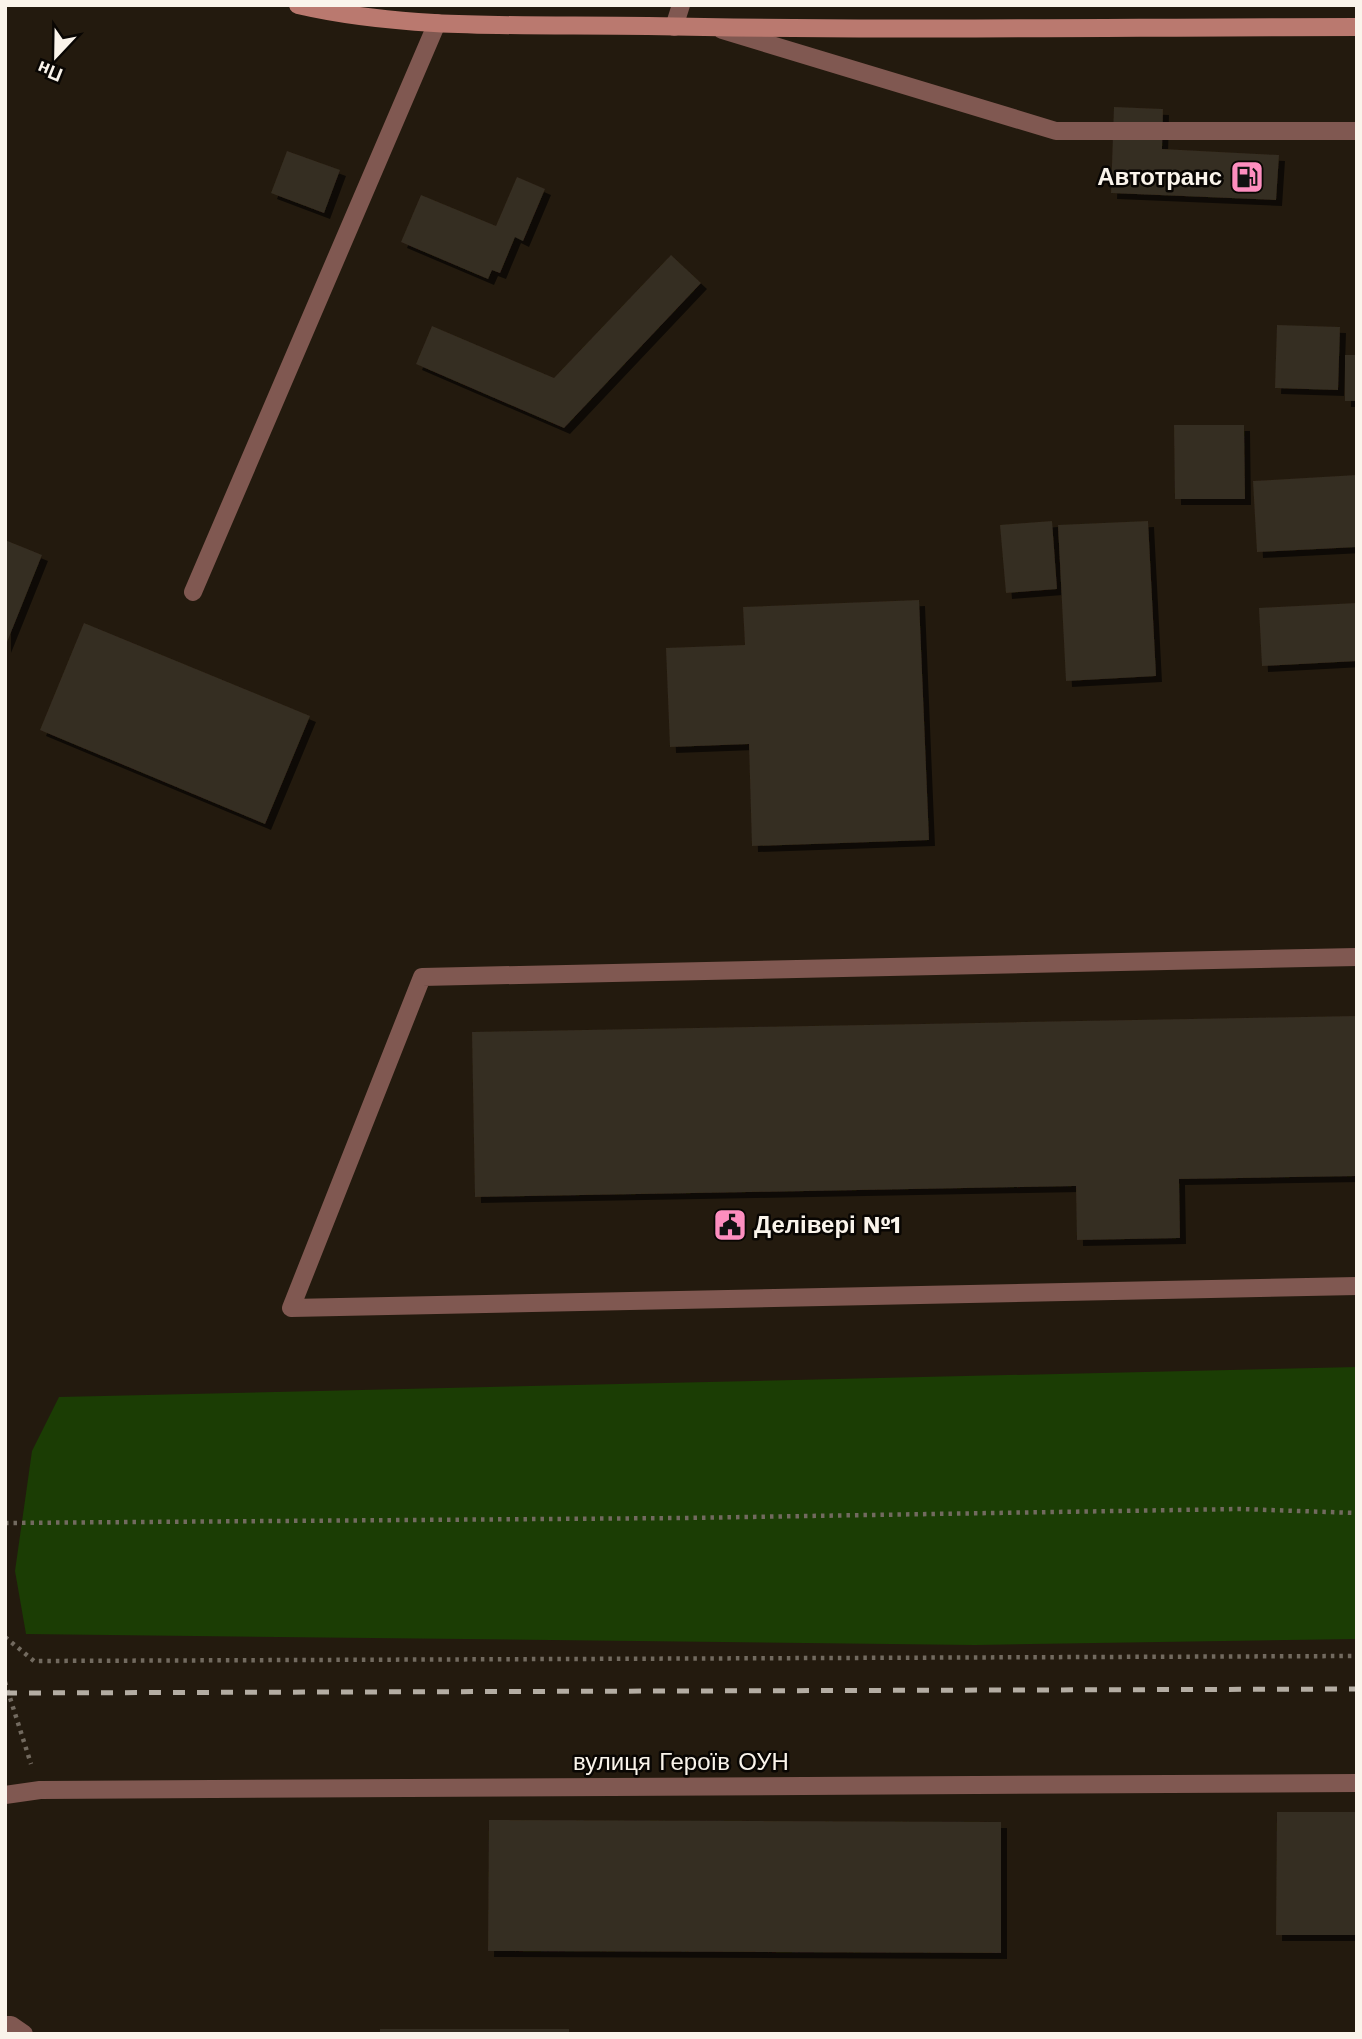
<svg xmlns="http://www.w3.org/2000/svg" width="1362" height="2039" font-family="'Work Sans',sans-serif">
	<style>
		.green { fill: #1b3d04 }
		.building { fill: #362d20; filter: url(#shadow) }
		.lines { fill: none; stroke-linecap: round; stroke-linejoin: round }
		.path { stroke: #726a5f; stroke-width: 4.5; stroke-dasharray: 3.5 5; stroke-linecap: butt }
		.lane { stroke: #805851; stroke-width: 18 }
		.street { stroke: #805851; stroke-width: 18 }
		.secondary { stroke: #ba796f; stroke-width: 18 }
		.rail { stroke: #b4ada3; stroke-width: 5; stroke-dasharray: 12 12; stroke-linecap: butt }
		.labels { text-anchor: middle; stroke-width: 5; stroke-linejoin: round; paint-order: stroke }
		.poi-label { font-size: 24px; font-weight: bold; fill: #faf4eb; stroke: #090603; text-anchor: end }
		.street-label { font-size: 24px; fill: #faf4eb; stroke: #090603 }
	</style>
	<defs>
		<filter id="shadow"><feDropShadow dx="6" dy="6" stdDeviation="0" flood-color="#0009"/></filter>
	</defs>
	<rect width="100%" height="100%" fill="#231a0e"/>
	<!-- green -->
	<path class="green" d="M1357 1367V1639L975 1645 26 1634 15 1571 32 1451 59 1397Z"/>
	<!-- building -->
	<path class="building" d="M1114 107 1163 109 1162 149 1279 155 1276 200 1111 193Z
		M287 151 340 170 324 213 271 193Z
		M517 177 545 189 523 241 515 237 500 273 492 270 488 279 401 242 421 195 496 226Z
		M671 255 701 283 564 428 416 364 432 326 554 378Z
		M1277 325 1340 327 1338 390 1275 388Z
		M1345 355H1357V401H1345Z
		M1174 425H1244L1245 499H1175Z
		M1357 475V547L1257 552 1253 481Z
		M1052 521 1057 589 1006 593 1000 525Z
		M1148 521 1156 676 1066 681 1058 525Z
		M5 540 42 555 5 647Z
		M919 600 929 840 752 846 749 744 670 747 666 648 745 645 743 607Z
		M1357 603V661L1262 666 1259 608Z
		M84 623 310 716 265 824 40 730Z
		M1357 1016V1176L1179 1179 1180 1238 1077 1240 1076 1186 475 1197 472 1032Z
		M1277 1812H1357V1935H1276Z
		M489 1820 1001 1822V1953L488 1951Z
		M380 2029H569V2034H380Z"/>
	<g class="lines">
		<!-- path -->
		<path class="path" d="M5 1523 684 1518 1240 1509 1357 1513
			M5 1637 34 1661 1357 1656
			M5 1682 31 1764"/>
		<!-- lane -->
		<path class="lane" d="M722 30 1056 131H1357
			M193 592 437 23
			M1357 957 422 977 291 1308 1357 1286"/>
		<!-- street -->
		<path class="street" d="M674 27 681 5
			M5 1795 40 1790 1357 1783
			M5 2025H11L24 2034"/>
		<!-- secondary -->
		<path class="secondary" d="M298 5C410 31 534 24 648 26 884 31 1121 27 1357 27"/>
		<!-- rail -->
		<path class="rail" d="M5 1693 1357 1689"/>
	</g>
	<!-- icons -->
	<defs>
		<symbol id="fuel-square" viewBox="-11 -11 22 22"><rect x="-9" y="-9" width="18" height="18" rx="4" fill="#fd8ebf" stroke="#090603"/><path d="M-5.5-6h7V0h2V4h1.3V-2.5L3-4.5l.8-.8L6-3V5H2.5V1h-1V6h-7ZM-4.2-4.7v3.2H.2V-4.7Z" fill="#111"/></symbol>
		<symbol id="civic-square" viewBox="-11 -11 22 22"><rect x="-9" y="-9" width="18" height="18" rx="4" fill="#fd8ebf" stroke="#090603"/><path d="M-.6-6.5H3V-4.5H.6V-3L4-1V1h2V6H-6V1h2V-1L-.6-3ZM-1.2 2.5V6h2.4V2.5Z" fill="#111"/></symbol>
	</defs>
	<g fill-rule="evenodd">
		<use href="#fuel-square" x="1228" y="158" width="38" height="38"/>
		<use href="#civic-square" x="711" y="1206" width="38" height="38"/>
	</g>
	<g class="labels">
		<!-- poi labels -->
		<g class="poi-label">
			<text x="1222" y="185">Автотранс</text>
			<text x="754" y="1233" text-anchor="start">Делівері №1</text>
		</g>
		<!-- street labels -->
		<g class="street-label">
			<text x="681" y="1770">вулиця Героїв ОУН</text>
		</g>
	</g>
	<!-- border -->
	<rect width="1362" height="2039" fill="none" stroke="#faf4eb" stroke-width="14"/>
	<!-- north arrow -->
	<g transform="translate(56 56) rotate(202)" stroke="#090603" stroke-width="5" paint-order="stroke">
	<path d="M0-5L12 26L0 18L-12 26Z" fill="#faf4eb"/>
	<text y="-10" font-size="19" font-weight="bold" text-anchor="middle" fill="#faf4eb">Пн</text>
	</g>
</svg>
